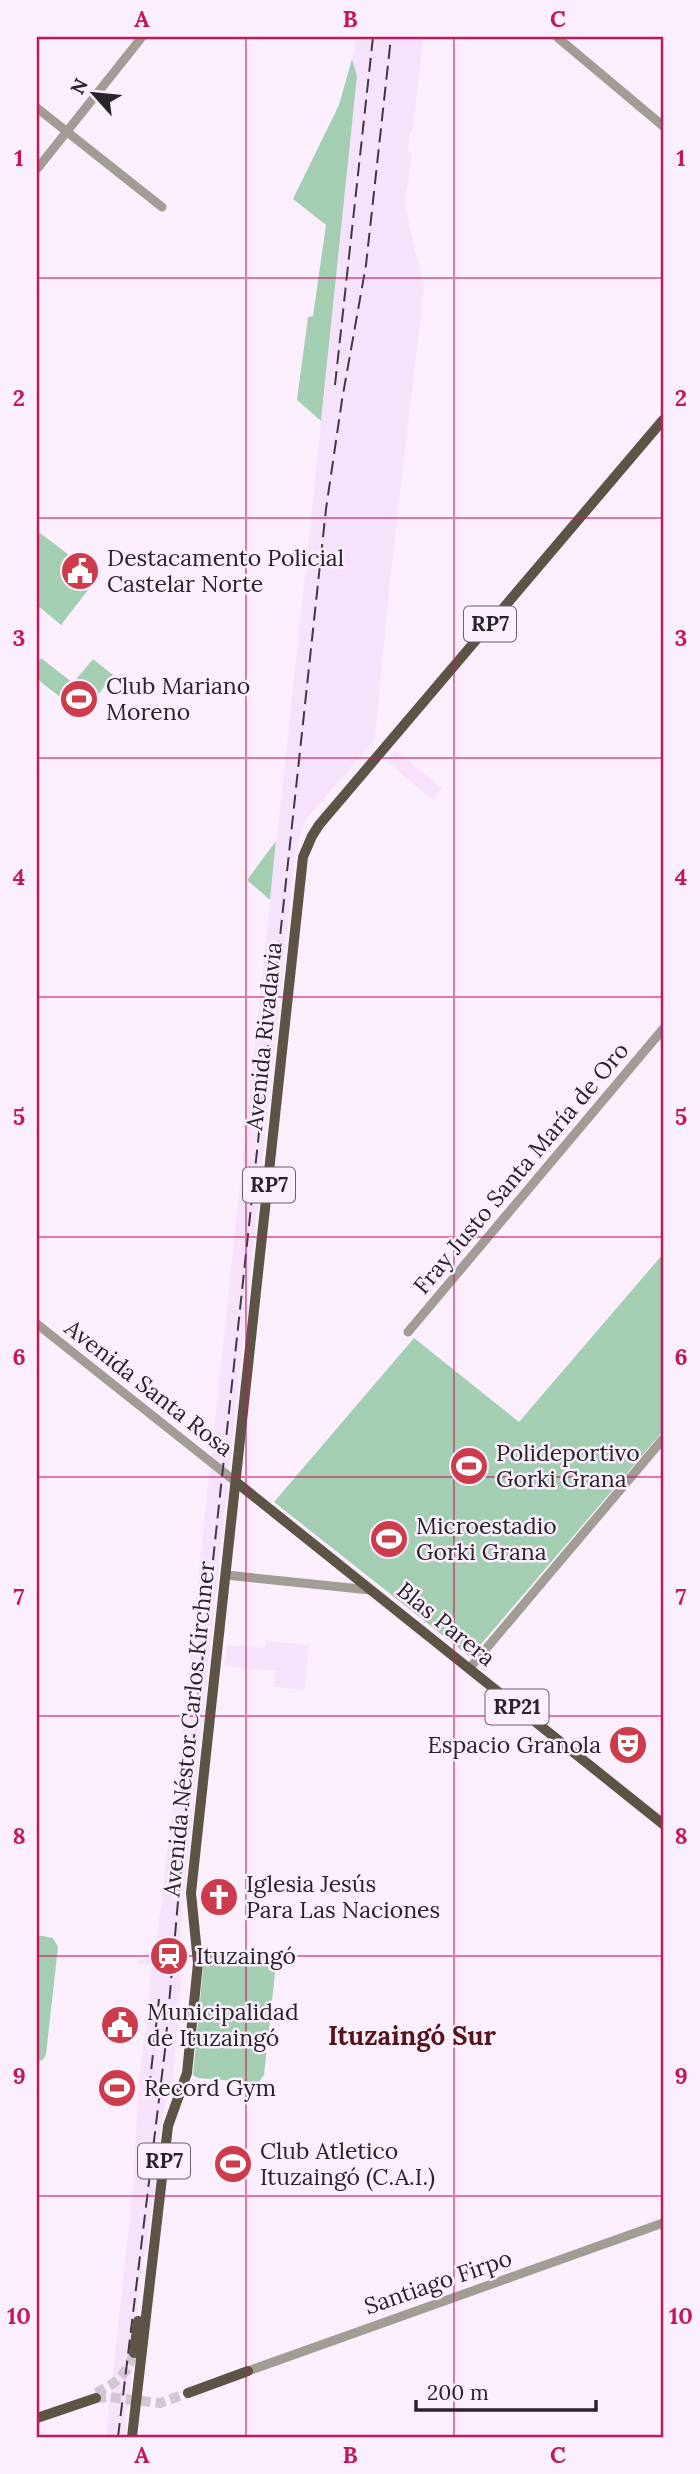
<svg xmlns="http://www.w3.org/2000/svg" width="700" height="2474" font-family="Lora,serif">
	<style>
		.built { fill: #f7e2fb }
		.green { fill: #a4ceb2 }
		.lines { fill: none; stroke-linecap: round; stroke-linejoin: round }
		.major-tunnel { stroke: #d1c6d4; stroke-width: 10; stroke-dasharray: 10 5; stroke-linecap: butt }
		.minor { stroke: #a19c94; stroke-width: 9 }
		.major { stroke: #5e5446; stroke-width: 10 }
		.rail { stroke: #403941; stroke-width: 2; stroke-dasharray: 14 7; stroke-linecap: butt }
		.grid { fill: none; stroke: #c2185b; stroke-width: 2; stroke-opacity: 0.55 }
		.labels { text-anchor: middle; stroke-width: 5; stroke-linejoin: round; paint-order: stroke }
		.shield { fill: #fbeffe; stroke: #68606a; stroke-width: 2 }
		.shield-label { font-size: 21px; font-weight: bold; fill: #29232a }
		.poi-label { font-size: 23px; fill: #29232a; stroke: #fbeffe; text-anchor: start }
		.street-label { font-size: 23px; fill: #29232a; stroke: #fbeffe }
		.quarter-label { font-size: 26px; font-weight: bold; fill: #57121a; stroke: #fbeffe }
		.neatline { fill: none; stroke: #c2185b; stroke-width: 2.5 }
		.grid-label { font-size: 23px; text-anchor: middle; font-weight: bold; fill: #c2185b }
	</style>
	<rect width="100%" height="100%" fill="#fbeffe"/>
	<!-- built -->
	<path class="built" d="M357 37H423L413 130 410 132 408 152 412 153 405 207 424 287 390 580 375 739 304 822 295 854 181 1920 179 1960 182 1975 173 2080 162 2116 148 2242 142 2262 134 2354 128 2409H126V2437H106L133 2189 139 2080 149 1998 151 1965 138 1964V1959H145L146 1952 151 1951 156 1944 180 1749 325 387 357 76 352 59Z
		M395 750 442 788 433 800 386 761Z
		M266 1641 309 1645 304 1690 274 1687 276 1671 224 1666 227 1645 265 1648Z"/>
	<!-- green -->
	<path class="green" d="M352 59 357 76 321 421 297 400 308 317 313 316 326 225 293 199 339 105Z
		M40 533 98 577 61 625 37 605V537Z
		M41 658 73 683 93 659 113 675 83 715 37 679V664Z
		M276 841 270 900 247 880Z
		M663 1254V1431L470 1657 274 1502 414 1338 519 1422Z
		M37 1935 53 1938 58 1947 46 2054C45 2058 42 2062 37 2061Z
		M209 1954 268 1959 276 1964 264 2075 258 2083 198 2078 193 2075 204 1958Z"/>
	<g class="lines">
		<!-- major-tunnel -->
		<path class="major-tunnel" d="M96 2393C117 2383 126 2375 134 2353
			M96 2398 108 2397 160 2403 188 2393"/>
		<!-- minor -->
		<path class="minor" d="M557 37 663 126
			M37 108 162 207
			M37 169 142 37
			M37 1324 236 1482
			M408 1332 663 1029
			M226 1575 370 1590
			M469 1669 663 1439
			M248 2371 663 2223"/>
		<!-- major -->
		<path class="major" d="M236 1482 663 1824
			M134 2353 138 2321
			M188 2393 248 2371
			M37 2418 96 2398
			M132 2437 168 2126 187 2073 198 1963 191 1893 303 857 312 836 319 825 663 420"/>
		<!-- rail -->
		<path class="rail" d="M335 385 373 37
			M149 2090 159 1999
			M118 2437 165 2050 185 1821 326 509 342 400 366 265 391 37"/>
	</g>
	<!-- grid -->
	<path class="grid" d="M246 37V2437M454 37V2437M37 278H663M37 518H663M37 758H663M37 997H663M37 1237H663M37 1477H663M37 1716H663M37 1956H663M37 2196H663"/>
	<!-- icons -->
	<defs>
		<symbol id="civic-disc" viewBox="-11 -11 22 22"><circle r="9.5" fill="#cc3c4c" stroke="#fbeffe"/><path d="M-.6-6.5H3V-4.5H.6V-3L4-1V1h2V6H-6V1h2V-1L-.6-3ZM-1.2 2.5V6h2.4V2.5Z" fill="#fff"/></symbol>
		<symbol id="stadium-disc" viewBox="-11 -11 22 22"><circle r="9.5" fill="#cc3c4c" stroke="#fbeffe"/><path d="M0-5a6.5 5 0 1 0 0 10a6.5 5 0 1 0 0-10ZM-3.5-1.8h7v3.6h-7Z" fill="#fff"/></symbol>
		<symbol id="theatre-disc" viewBox="-11 -11 22 22"><circle r="9.5" fill="#cc3c4c" stroke="#fbeffe"/><path d="M-5-5.5Q0-4 5-5.5V0Q5 5 0 6Q-5 5-5 0ZM-3.3-2.5H-1v1.5H-3.3ZM1-2.5H3.3v1.5H1ZM-2.8 1Q0 5.5 2.8 1Z" fill="#fff"/></symbol>
		<symbol id="church-disc" viewBox="-11 -11 22 22"><circle r="9.5" fill="#cc3c4c" stroke="#fbeffe"/><path d="M-1.2-6h2.4v3.5h3.3v2.4h-3.3V6h-2.4V-.1h-3.3v-2.4h3.3Z" fill="#fff"/></symbol>
		<symbol id="station-disc" viewBox="-11 -11 22 22"><circle r="9.5" fill="#cc3c4c" stroke="#fbeffe"/><path d="M-3-6H3Q5-6 5-4V2Q5 4 3 4L4.5 6H3L1.5 4h-3L-3 6H-4.5L-3 4Q-5 4-5 2V-4Q-5-6-3-6ZM-3.5-4v3h7v-3ZM-3.5 1v1.5H-2V1ZM2 1v1.5H3.5V1Z" fill="#fff"/></symbol>
	</defs>
	<g fill-rule="evenodd">
		<use href="#civic-disc" x="58" y="549" width="44" height="44"/>
		<use href="#stadium-disc" x="57" y="677" width="44" height="44"/>
		<use href="#stadium-disc" x="447" y="1444" width="44" height="44"/>
		<use href="#stadium-disc" x="367" y="1517" width="44" height="44"/>
		<use href="#theatre-disc" x="606" y="1723" width="44" height="44"/>
		<use href="#church-disc" x="197" y="1875" width="44" height="44"/>
		<use href="#station-disc" x="147" y="1934" width="44" height="44"/>
		<use href="#civic-disc" x="98" y="2003" width="44" height="44"/>
		<use href="#stadium-disc" x="95" y="2066" width="44" height="44"/>
		<use href="#stadium-disc" x="211" y="2142" width="44" height="44"/>
	</g>
	<g class="labels">
		<!-- shield labels -->
		<g class="shield">
			<rect x="464" y="606.5" width="52" height="35" rx="5"/>
			<rect x="243" y="1167.5" width="52" height="35" rx="5"/>
			<rect x="485.5" y="1689.5" width="63" height="35" rx="5"/>
			<rect x="138" y="2143.5" width="52" height="35" rx="5"/>
		</g>
		<g class="shield-label">
			<text x="490" y="631">RP7</text>
			<text x="269" y="1192">RP7</text>
			<text x="517" y="1714">RP21</text>
			<text x="164" y="2168">RP7</text>
		</g>
		<!-- poi labels -->
		<g class="poi-label">
			<text x="107" y="566">Destacamento Policial<tspan x="107" dy="26">Castelar Norte</tspan></text>
			<text x="106" y="694">Club Mariano<tspan x="106" dy="26">Moreno</tspan></text>
			<text x="496" y="1461">Polideportivo<tspan x="496" dy="26">Gorki Grana</tspan></text>
			<text x="416" y="1534">Microestadio<tspan x="416" dy="26">Gorki Grana</tspan></text>
			<text x="601" y="1753" text-anchor="end">Espacio Granola</text>
			<text x="246" y="1892">Iglesia Jesús<tspan x="246" dy="26">Para Las Naciones</tspan></text>
			<text x="196" y="1964">Ituzaingó</text>
			<text x="147" y="2020">Municipalidad<tspan x="147" dy="26">de Ituzaingó</tspan></text>
			<text x="144" y="2096">Record Gym</text>
			<text x="260" y="2159">Club Atletico<tspan x="260" dy="26">Ituzaingó (C.A.I.)</tspan></text>
		</g>
		<!-- street labels -->
		<g class="street-label">
			<text transform="translate(264 1036) rotate(-84)" y="8">Avenida Rivadavia</text>
			<text transform="translate(521 1168) rotate(-50)" y="8">Fray Justo Santa María de Oro</text>
			<text transform="translate(149 1388) rotate(38)" y="8">Avenida Santa Rosa</text>
			<text transform="translate(446 1624) rotate(39)" y="8">Blas Parera</text>
			<text transform="translate(189 1729) rotate(-84)" y="8">Avenida Néstor Carlos Kirchner</text>
			<text transform="translate(438 2282) rotate(-19)" y="8">Santiago Firpo</text>
		</g>
		<!-- quarter labels -->
		<g class="quarter-label">
			<text x="412" y="2045">Ituzaingó Sur</text>
		</g>
	</g>
	<!-- border -->
	<rect width="700" height="2474" fill="none" stroke="#fbeffe" stroke-width="77"/>
	<!-- north arrow -->
	<g transform="translate(94 94) rotate(297)" stroke="#fbeffe" stroke-width="5" paint-order="stroke">
	<path d="M0-5L12 26L0 18L-12 26Z" fill="#29232a"/>
	<text y="-10" font-size="19" font-weight="bold" text-anchor="middle" fill="#29232a">N</text>
	</g>
	<!-- scale -->
	<path d="M416 2400v10h180v-10" fill="none" stroke="#29232a" stroke-width="3.5"/>
	<text x="427" y="2400" font-size="21" fill="#29232a" stroke="#fbeffe" stroke-width="5" paint-order="stroke">200 m</text>
	<rect x="38" y="38" width="624" height="2398" class="neatline"/>
	<g class="grid-label">
		<text x="142" y="27">A</text>
		<text x="350" y="27">B</text>
		<text x="558" y="27">C</text>
		<text x="19" y="166">1</text>
		<text x="681" y="166">1</text>
		<text x="19" y="406">2</text>
		<text x="681" y="406">2</text>
		<text x="19" y="646">3</text>
		<text x="681" y="646">3</text>
		<text x="19" y="885">4</text>
		<text x="681" y="885">4</text>
		<text x="19" y="1125">5</text>
		<text x="681" y="1125">5</text>
		<text x="19" y="1365">6</text>
		<text x="681" y="1365">6</text>
		<text x="19" y="1605">7</text>
		<text x="681" y="1605">7</text>
		<text x="19" y="1844">8</text>
		<text x="681" y="1844">8</text>
		<text x="19" y="2084">9</text>
		<text x="681" y="2084">9</text>
		<text x="19" y="2324">10</text>
		<text x="681" y="2324">10</text>
		<text x="142" y="2463">A</text>
		<text x="350" y="2463">B</text>
		<text x="558" y="2463">C</text>
	</g>
</svg>
